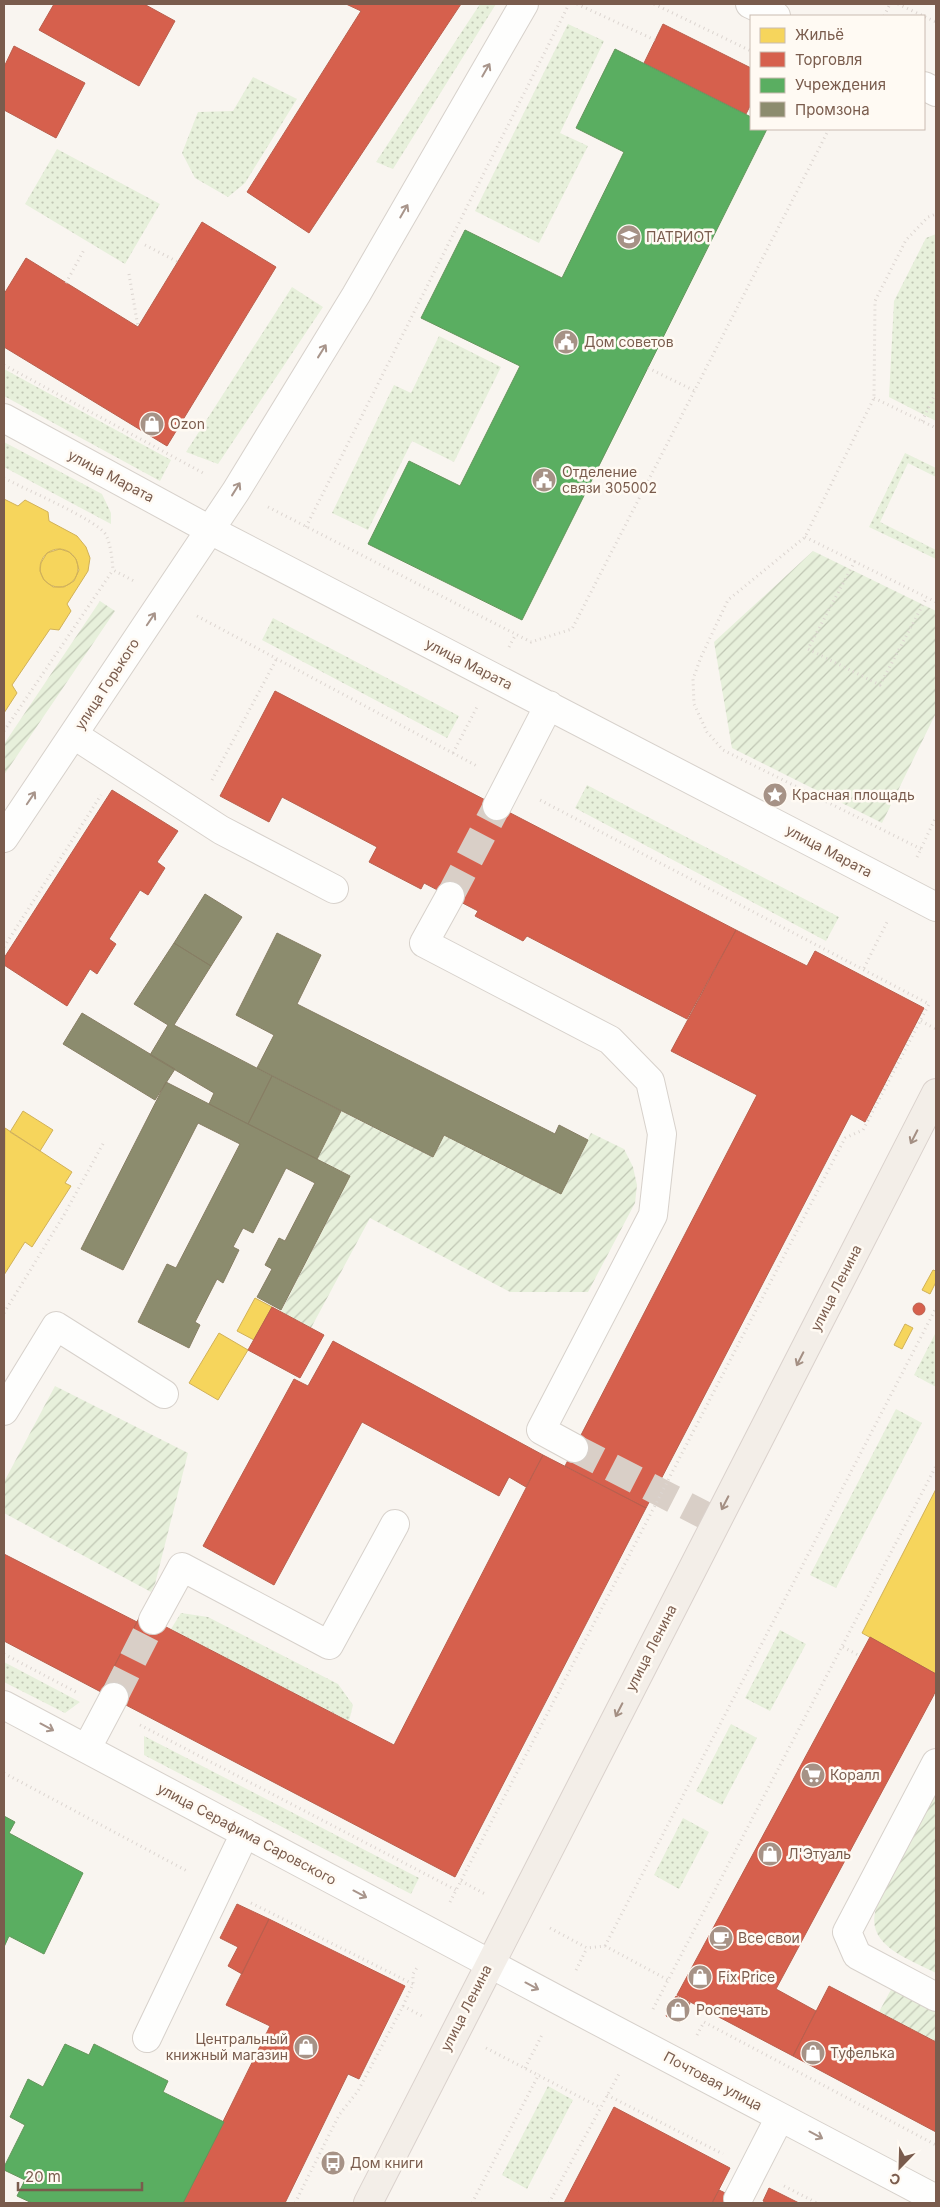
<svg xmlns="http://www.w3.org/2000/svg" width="940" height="2207" font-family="Inter,sans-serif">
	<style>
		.grass { fill: url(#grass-dots) }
		.garden { fill: url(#garden-furrows) }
		.homes { fill: #f6d55c; stroke: #d1b158; fill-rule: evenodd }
		.shops { fill: #d6604d; stroke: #ba5f4d }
		.public { fill: #5aae61; stroke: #64955b }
		.industry { fill: #8c8c6e; stroke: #877e64 }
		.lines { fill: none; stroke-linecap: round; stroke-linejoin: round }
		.minor-tunnel { stroke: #d9cfc7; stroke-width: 28; stroke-dasharray: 28 14; stroke-linecap: butt }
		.minor-casing { stroke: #d7d1cb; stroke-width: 30 }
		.major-casing { stroke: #dad1cc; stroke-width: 30 }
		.path { stroke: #dcd5d0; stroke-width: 3; stroke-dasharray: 1 4; stroke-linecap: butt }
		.minor { stroke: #fefefd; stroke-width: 28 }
		.major { stroke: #f3eee8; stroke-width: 28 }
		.oneway { stroke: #a8958b }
		.oneway2 { stroke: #a48f83 }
		.labels { text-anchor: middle; stroke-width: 5; stroke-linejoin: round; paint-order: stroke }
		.poi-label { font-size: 14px; fill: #7a5c4d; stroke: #fffaf3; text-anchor: start }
		.street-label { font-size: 14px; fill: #7a5c4d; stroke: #fffaf3 }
	</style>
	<defs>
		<pattern id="grass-dots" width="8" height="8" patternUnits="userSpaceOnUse" patternTransform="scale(1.25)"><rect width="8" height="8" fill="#e7f0db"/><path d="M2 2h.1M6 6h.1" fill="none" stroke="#c0c6b4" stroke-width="1.8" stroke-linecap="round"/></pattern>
		<pattern id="garden-furrows" width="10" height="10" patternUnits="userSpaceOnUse" patternTransform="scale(1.25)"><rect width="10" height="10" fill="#e7f0db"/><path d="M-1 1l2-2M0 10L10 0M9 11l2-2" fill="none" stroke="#c0c6b4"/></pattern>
	</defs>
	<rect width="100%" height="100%" fill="#f9f5f0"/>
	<!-- grass -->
	<path class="grass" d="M480 4H496L393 169 376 162Z
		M568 24 604 41 560 133 588 146 539 243 475 211Z
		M253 77 297 99 245 183 228 197 195 178 182 153 198 112 233 111Z
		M57 149 160 204 125 264 25 204Z
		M936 234V421L889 397 894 301 926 238Z
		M292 287 323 307 218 464 186 452Z
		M439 336 501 367 454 462 412 441 368 530 332 513 394 385 411 393Z
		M4 369 171 460 160 481 4 396Z
		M4 442 102 494 111 513V524L4 467Z
		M905 453 936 468V477L908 463 880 522 936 550V559L869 527Z
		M273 618 459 716 447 738 262 640Z
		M587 785 839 917 826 941 575 808Z
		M936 1332V1387L914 1375Z
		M896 1409 922 1423 836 1588 810 1575Z
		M181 1613 208 1617 338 1684 353 1705 349 1721 171 1629Z
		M780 1630 806 1644 770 1711 745 1698Z
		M4 1662 80 1702 65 1713 4 1682Z
		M731 1724 757 1738 722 1805 696 1791Z
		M144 1736 419 1878 411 1894 144 1755Z
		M683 1818 709 1832 679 1889 654 1875Z
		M548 2086 573 2100 527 2189 502 2175Z"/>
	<!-- garden -->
	<path class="garden" d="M813 551 936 611V713L882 823 732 748 714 642Z
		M100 601 115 611 4 775V744Z
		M341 1111 433 1157 442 1133 561 1193 591 1133 624 1149 633 1167 637 1185 635 1203 588 1292H510L370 1218 311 1328 281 1312 350 1176 317 1159Z
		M55 1386 188 1453 155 1584 151 1592 4 1513V1482Z
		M936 1792V1973C906 1957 859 1944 879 1901Z
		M894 1984 936 2006V2042L879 2012Z"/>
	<!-- homes -->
	<path class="homes" d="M4 499 18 506 25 500 48 512 49 521 77 536 86 547 90 558 88 571 67 604 71 611 59 630 50 629 12 685 17 693 4 713ZM60 549 69 552 76 559 79 570 74 581 64 587H53L44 580 40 571 41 563 47 553Z
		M40 568a19 19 0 1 1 38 0a19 19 0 1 1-38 0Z
		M23 1111 53 1130 40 1151 10 1132Z
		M5 1128 72 1172 65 1183 71 1186 32 1247 25 1242 4 1275Z
		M933 1270 936 1271V1282L930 1294 922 1290Z
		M255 1298 272 1307 254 1340 237 1331Z
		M905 1324 913 1328 902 1349 894 1345Z
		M219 1333 248 1350 218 1400 189 1383Z
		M936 1489V1674L862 1633Z"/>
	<!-- shops -->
	<path class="shops" d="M54 4H144L175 21 139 86 39 30Z
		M346 4H461L309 233 247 192 361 11Z
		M663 24 751 68V104L746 114 644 63Z
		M14 46 85 83 56 138 4 110V67Z
		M202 222 276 267 167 446 4 347V294L26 258 138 327Z
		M275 691 736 930 687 1019 527 936 523 941 475 916 478 911 424 883 421 889 369 862 377 847 282 797 269 822 220 796Z
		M112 790 178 831 157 862 165 868 148 895 140 890 109 939 116 944 97 974 90 969 67 1006 4 965V958Z
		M736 930 807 966 815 951 924 1008 865 1122 851 1114 646 1508 565 1466 757 1095 671 1051Z
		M913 1309a6 6 0 1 1 12 0a6 6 0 1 1-12 0Z
		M272 1307 324 1335 300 1378 248 1350Z
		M333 1341 543 1455 526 1487 509 1477 499 1496 362 1422 274 1585 203 1546 294 1379 308 1386Z
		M543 1455 646 1508 455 1877 101 1692 141 1614 394 1745Z
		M4 1554 137 1622 101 1692 4 1641Z
		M870 1637 936 1674V1691L776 1989 816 2011 793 2056 677 1995Z
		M237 1904 269 1919 242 1974 228 1966 238 1947 220 1938Z
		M269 1919 405 1986 359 2079 348 2074 285 2203H183L270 2026 226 2005Z
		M829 1986 936 2042V2132L793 2056Z
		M676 1996 690 2003 680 2022 666 2016Z
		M614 2107 730 2168 712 2203H564Z
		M769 2188 799 2203H767L763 2201Z
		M719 2190 746 2203H712Z"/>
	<!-- public -->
	<path class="public" d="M615 49 751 117V129H767L522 620 368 544 409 461 460 486 520 366 421 318 465 230 562 278 624 152 576 128Z
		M4 1816 15 1822 9 1833 83 1873 44 1954 9 1936 4 1947Z
		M65 2044 89 2055 94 2044 168 2081 163 2092 224 2122 183 2203H32L17 2196 25 2180 4 2170V2167L25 2125 10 2117 28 2079 43 2087Z"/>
	<!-- industry -->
	<path class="industry" d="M205 894 242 917 211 966 174 943Z
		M277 933 321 955 297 1004 555 1134 559 1125 588 1140 561 1194 444 1135 433 1157 257 1068 274 1035 236 1015Z
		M174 943 211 966 174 1025 272 1076 248 1124 209 1104 214 1093 150 1055 168 1025 134 1004Z
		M82 1013 175 1069 155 1100 63 1044Z
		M272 1076 341 1111 317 1159 248 1124Z
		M166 1082 350 1176 281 1310 257 1297 272 1269 265 1265 279 1238 285 1241 315 1183 286 1168 253 1233 243 1228 233 1247 239 1250 223 1283 217 1279 195 1322 200 1325 189 1348 138 1322 167 1264 176 1268 240 1144 198 1123 123 1270 81 1249Z"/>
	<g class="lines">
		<!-- minor-tunnel -->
		<path class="minor-tunnel" d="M450 896 497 806
			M574 1448 716 1521
			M114 1697 153 1620"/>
		<defs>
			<path id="minor" d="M750 4 776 16
				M924 86 936 92
				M4 418 210 530 936 907
				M74 735 221 830 334 889
				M497 806 549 705
				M4 838 236 491 356 295 524 4
				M450 896 424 943 610 1040 650 1081 662 1134 653 1215 541 1430 574 1448
				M4 1411 56 1326 164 1394
				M153 1620 182 1567 329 1645 395 1524
				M4 1705 560 2001 936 2199
				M87 1748 114 1697
				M936 1763 847 1932 857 1955 936 1997
				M147 2038 245 1833
				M738 2199 780 2117"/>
			<path id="major" d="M368 2203 936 1093"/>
		</defs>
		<!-- minor casing -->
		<use href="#minor" class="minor-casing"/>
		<!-- major casing -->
		<use href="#major" class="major-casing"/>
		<!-- path -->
		<path class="path" d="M577 4 655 40
			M654 4 751 51
			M898 4 936 22
			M884 16 890 4
			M145 245 178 262
			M129 274 138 327
			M66 283 85 248
			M4 365 205 474
			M648 368 695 391
			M874 398 936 428
			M922 421 936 392
			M4 478C22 488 98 520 106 535 111 546 112 558 113 570L134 581
			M268 507 531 642 572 629 829 129
			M306 527 569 4
			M805 537 936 602
			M855 561 808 649 880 685 927 597
			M197 616 477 766
			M509 647 516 634
			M4 731 113 570
			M453 753 477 707
			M212 780 276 660
			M921 849 723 750 707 732 694 704 693 679 701 657 728 600 805 537 874 398 875 301 906 240 928 217 936 214
			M917 857 936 817
			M4 947 101 795
			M864 968 887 922
			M921 1021 936 1029
			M4 1313 64 1215 104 1142
			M843 1647 860 1656
			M4 1654 76 1692
			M935 1694 936 1695
			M140 1725 456 1890
			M4 1773 187 1871
			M461 1881 487 1895
			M450 1902 845 1138 863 1130 929 1004 540 800
			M251 1903 413 1984
			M550 1928 587 1948 605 1946 668 1980
			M605 1946 936 1308
			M576 1970 587 1948
			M403 2006 424 2017
			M653 2009 936 1466
			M697 2035 704 2022 936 2145
			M486 2048 601 2108
			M525 2068 543 2033
			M607 2095 723 2154
			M784 2186 817 2203
			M295 2203 339 2115 358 2091 403 2006 413 1984V1974L418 1966
			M472 2203 539 2074
			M549 2203 620 2072"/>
		<!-- minor -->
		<use href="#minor" class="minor"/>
		<!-- major -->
		<use href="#major" class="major"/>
	</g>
	<!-- one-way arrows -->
	<defs><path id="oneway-shaft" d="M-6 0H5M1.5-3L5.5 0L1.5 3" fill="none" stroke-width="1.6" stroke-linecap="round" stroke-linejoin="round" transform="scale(1.25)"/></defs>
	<g class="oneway">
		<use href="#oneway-shaft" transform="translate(486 70) rotate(-60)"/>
		<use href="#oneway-shaft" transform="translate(404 211) rotate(-60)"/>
		<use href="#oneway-shaft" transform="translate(322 351) rotate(-58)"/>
		<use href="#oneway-shaft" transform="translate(236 489) rotate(-58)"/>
		<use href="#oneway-shaft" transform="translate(151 619) rotate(-56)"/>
		<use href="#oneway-shaft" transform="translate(31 798) rotate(-56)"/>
		<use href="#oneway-shaft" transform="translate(47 1727) rotate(28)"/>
		<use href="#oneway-shaft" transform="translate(360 1894) rotate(28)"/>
		<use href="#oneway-shaft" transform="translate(532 1986) rotate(28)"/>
		<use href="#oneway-shaft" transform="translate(816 2135) rotate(28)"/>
	</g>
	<g class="oneway2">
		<use href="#oneway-shaft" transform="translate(914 1137) rotate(117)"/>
		<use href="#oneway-shaft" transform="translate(800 1359) rotate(117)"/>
		<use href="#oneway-shaft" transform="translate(725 1503) rotate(117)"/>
		<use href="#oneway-shaft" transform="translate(619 1710) rotate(117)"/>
	</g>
	<!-- icons -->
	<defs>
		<symbol id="school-disc" viewBox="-11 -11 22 22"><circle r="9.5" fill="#a69286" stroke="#fffaf3"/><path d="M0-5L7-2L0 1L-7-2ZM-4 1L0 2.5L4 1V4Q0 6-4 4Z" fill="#fff"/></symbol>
		<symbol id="civic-disc" viewBox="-11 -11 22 22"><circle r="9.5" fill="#a69286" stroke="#fffaf3"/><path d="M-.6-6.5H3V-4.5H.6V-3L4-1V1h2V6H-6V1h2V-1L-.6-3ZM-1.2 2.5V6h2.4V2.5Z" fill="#fff"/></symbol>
		<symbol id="shop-disc" viewBox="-11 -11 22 22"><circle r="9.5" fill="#a69286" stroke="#fffaf3"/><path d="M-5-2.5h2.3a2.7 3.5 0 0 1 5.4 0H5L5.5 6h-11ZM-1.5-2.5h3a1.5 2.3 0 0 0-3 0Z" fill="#fff"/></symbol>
		<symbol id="sight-disc" viewBox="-11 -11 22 22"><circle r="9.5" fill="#a69286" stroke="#fffaf3"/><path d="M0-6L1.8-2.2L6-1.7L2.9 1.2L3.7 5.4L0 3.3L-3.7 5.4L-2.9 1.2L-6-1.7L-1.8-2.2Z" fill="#fff"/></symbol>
		<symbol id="supermarket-disc" viewBox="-11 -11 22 22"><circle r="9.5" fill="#a69286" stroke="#fffaf3"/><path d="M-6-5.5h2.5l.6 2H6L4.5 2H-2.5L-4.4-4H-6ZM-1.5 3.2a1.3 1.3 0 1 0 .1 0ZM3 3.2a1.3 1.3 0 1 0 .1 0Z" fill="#fff"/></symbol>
		<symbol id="cafe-disc" viewBox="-11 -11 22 22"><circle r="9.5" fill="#a69286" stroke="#fffaf3"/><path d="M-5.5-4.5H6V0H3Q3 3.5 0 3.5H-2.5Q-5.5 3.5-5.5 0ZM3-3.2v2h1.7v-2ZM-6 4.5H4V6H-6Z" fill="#fff"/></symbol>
		<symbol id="bus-disc" viewBox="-11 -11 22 22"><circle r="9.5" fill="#a69286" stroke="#fffaf3"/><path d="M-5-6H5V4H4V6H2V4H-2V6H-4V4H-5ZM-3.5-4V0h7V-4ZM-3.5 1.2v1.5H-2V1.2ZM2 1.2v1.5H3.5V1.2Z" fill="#fff"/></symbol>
	</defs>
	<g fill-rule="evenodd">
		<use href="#school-disc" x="615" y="223" width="28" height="28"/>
		<use href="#civic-disc" x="552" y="328" width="28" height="28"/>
		<use href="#shop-disc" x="138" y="410" width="28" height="28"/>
		<use href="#civic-disc" x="530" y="466" width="28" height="28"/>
		<use href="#sight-disc" x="761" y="781" width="28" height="28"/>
		<use href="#supermarket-disc" x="799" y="1761" width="28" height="28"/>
		<use href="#shop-disc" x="756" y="1840" width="28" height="28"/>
		<use href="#cafe-disc" x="707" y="1924" width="28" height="28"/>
		<use href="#shop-disc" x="686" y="1963" width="28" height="28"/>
		<use href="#shop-disc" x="664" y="1996" width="28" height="28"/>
		<use href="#shop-disc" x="292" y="2033" width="28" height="28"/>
		<use href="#shop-disc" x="799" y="2039" width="28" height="28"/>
		<use href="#bus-disc" x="319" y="2149" width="28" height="28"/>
	</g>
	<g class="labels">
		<!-- poi labels -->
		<g class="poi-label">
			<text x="646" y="242">ПАТРИОТ</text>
			<text x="584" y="347">Дом советов</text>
			<text x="170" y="429">Ozon</text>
			<text x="562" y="477">Отделение<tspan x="562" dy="16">связи 305002</tspan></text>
			<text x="792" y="800">Красная площадь</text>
			<text x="830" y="1780">Коралл</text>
			<text x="788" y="1859">Л'Этуаль</text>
			<text x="738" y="1943">Все свои</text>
			<text x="718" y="1982">Fix Price</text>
			<text x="696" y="2015">Роспечать</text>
			<text x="288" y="2044" text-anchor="end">Центральный<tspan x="288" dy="16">книжный магазин</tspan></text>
			<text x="830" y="2058">Туфелька</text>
			<text x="350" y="2168">Дом книги</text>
		</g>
		<!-- street labels -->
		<g class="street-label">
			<text transform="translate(111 476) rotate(28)" y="5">улица Марата</text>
			<text transform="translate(469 664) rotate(27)" y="5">улица Марата</text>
			<text transform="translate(107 684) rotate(-57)" y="5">улица Горького</text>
			<text transform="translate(829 851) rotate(28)" y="5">улица Марата</text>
			<text transform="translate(836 1288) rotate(-63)" y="5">улица Ленина</text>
			<text transform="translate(651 1648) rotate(-63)" y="5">улица Ленина</text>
			<text transform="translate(247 1834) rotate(28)" y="5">улица Серафима Саровского</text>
			<text transform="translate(466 2008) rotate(-63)" y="5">улица Ленина</text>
			<text transform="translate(713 2081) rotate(28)" y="5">Почтовая улица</text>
		</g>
	</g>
	<!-- border -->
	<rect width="940" height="2207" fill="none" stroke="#7a5c4d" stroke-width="10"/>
	<!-- legend -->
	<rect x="750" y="15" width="175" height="115" fill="#fffaf3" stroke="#cabbb1"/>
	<rect x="760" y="28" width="25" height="15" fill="#f6d55c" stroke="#cabbb1"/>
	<text x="795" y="40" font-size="15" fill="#7a5c4d">Жильё</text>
	<rect x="760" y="52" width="25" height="15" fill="#d6604d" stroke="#cabbb1"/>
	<text x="795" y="65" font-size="15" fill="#7a5c4d">Торговля</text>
	<rect x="760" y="78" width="25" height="15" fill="#5aae61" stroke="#cabbb1"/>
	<text x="795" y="90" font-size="15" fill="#7a5c4d">Учреждения</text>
	<rect x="760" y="102" width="25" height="15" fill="#8c8c6e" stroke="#cabbb1"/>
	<text x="795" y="115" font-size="15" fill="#7a5c4d">Промзона</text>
	<!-- north arrow -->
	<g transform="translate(900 2167) rotate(203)" stroke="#fffaf3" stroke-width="4" paint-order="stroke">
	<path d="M0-4L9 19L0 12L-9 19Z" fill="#7a5c4d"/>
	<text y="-8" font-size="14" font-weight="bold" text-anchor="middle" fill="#7a5c4d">С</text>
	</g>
	<!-- scale -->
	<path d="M18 2182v8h124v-8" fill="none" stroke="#7a5c4d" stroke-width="2.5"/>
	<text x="25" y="2182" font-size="15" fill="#7a5c4d" stroke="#fffaf3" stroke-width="4" paint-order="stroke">20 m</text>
</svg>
